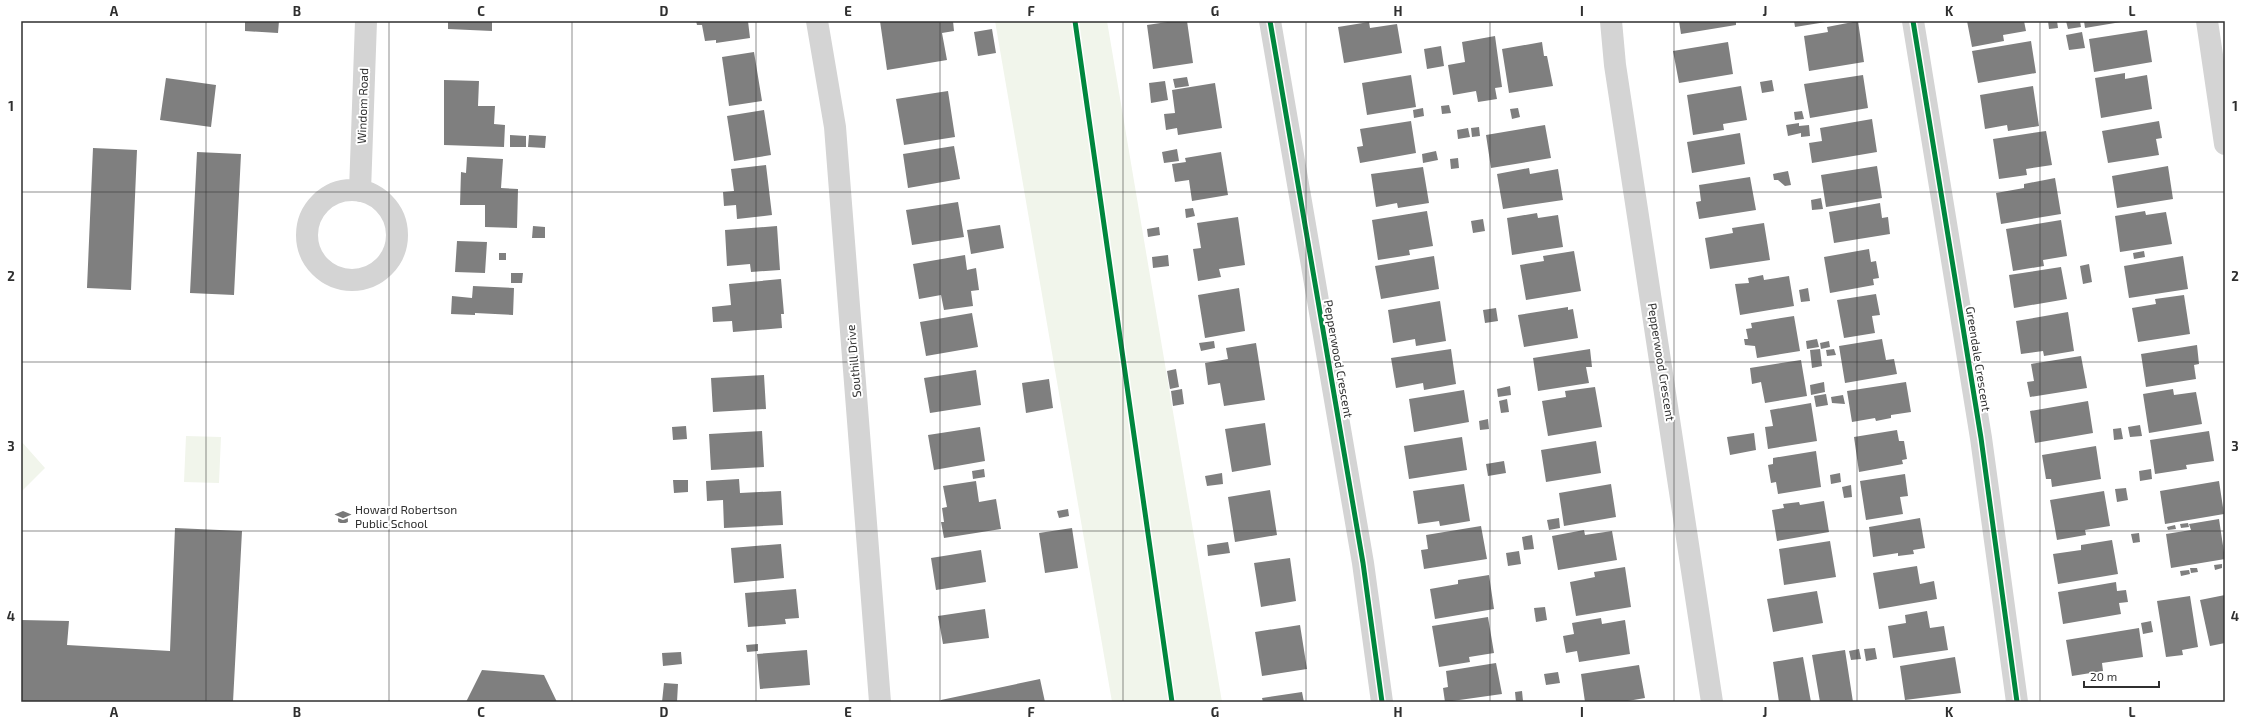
<svg xmlns="http://www.w3.org/2000/svg" width="2246" height="723" font-family="'Exo 2',sans-serif">
	<style>
		.green { fill: #f1f5eb }
		.building { fill: #7f7f7f }
		.lines { fill: none; stroke-linecap: round; stroke-linejoin: round }
		.minor { stroke: #d4d4d4; stroke-width: 22 }
		.cycleway-casing { stroke: #fff; stroke-width: 8 }
		.cycleway { stroke: #00873e; stroke-width: 5 }
		.grid { fill: none; stroke: #2f2f2f; stroke-width: 1; stroke-opacity: 0.55 }
		.labels { text-anchor: middle; stroke-width: 4; stroke-linejoin: round; paint-order: stroke }
		.street-label { font-size: 12px; fill: #2f2f2f; stroke: #fff }
		.poi-label { font-size: 12px; fill: #2f2f2f; stroke: #fff; text-anchor: start }
		.neatline { fill: none; stroke: #2f2f2f; stroke-width: 1.5 }
		.grid-label { font-size: 13px; text-anchor: middle; font-weight: bold; fill: #2f2f2f }
	</style>
	<rect width="100%" height="100%" fill="#fff"/>
	<!-- green -->
	<path class="green" d="M995 21H1107L1222 702H1112Z
		M186 436 221 437 219 483 184 482Z
		M21 441 45 468 21 492Z"/>
	<!-- building -->
	<path class="building" d="M245 21H279L278 33 245 31Z
		M448 21H492V31L448 29Z
		M696 21H748L750 38 716 43V40L705 41 702 25H697Z
		M880 21H953L954 31 942 33 947 60 887 70Z
		M1174 21H1187L1193 63 1153 69 1147 25Z
		M1679 21H1736V25L1681 34Z
		M1794 21H1826V22L1795 27Z
		M1858 21 1864 62 1809 71 1804 36 1828 32 1827 27Z
		M1967 21H2024L2026 31 2003 35 2004 41 1972 47Z
		M2048 21H2057L2058 28 2049 29Z
		M2066 21H2080L2081 27 2068 29Z
		M2084 21H2121V22L2085 28Z
		M1369 22 1370 28 1397 24 1402 53 1344 63 1338 27Z
		M992 29 996 53 978 56 974 32Z
		M2147 30 2152 62 2094 72 2089 39Z
		M2082 32 2085 48 2069 50 2066 35Z
		M1495 36 1502 87 1495 88 1497 99 1478 102 1476 91 1453 95 1448 65 1465 62 1462 42Z
		M2031 41 2036 73 1978 83 1972 51Z
		M1542 42 1544 56H1547L1553 86 1509 93 1502 49Z
		M1728 42 1733 74 1679 83 1673 51Z
		M1441 46 1444 66 1427 69 1424 49Z
		M754 52 762 101 729 106 722 57Z
		M2125 73V79L2147 75 2152 109 2101 118 2095 78Z
		M1411 75 1416 107 1367 115 1362 83Z
		M1863 75 1868 108 1810 118 1804 84Z
		M1187 77 1189 86 1175 88 1173 79Z
		M166 78 216 85 211 127 160 120Z
		M444 80 479 81 478 106H495L494 124 505 125 504 147 444 145Z
		M1772 80 1774 91 1762 93 1760 82Z
		M1165 81 1168 100 1151 103 1149 83Z
		M1215 83 1222 128 1178 135 1177 128 1166 130 1164 114 1175 113 1172 90Z
		M1741 86 1747 120 1723 124 1724 130 1693 135 1687 95Z
		M2033 86 2039 126 2008 131 2007 125 1985 129 1980 95Z
		M948 91 955 137 904 145 896 99Z
		M1449 105 1451 113 1442 114 1441 106Z
		M1423 108 1424 116 1414 118 1413 110Z
		M1518 108 1520 117 1512 119 1510 109Z
		M764 110 771 155 734 161 727 116Z
		M1802 111 1804 119 1795 120 1794 112Z
		M1872 119 1877 152 1812 163 1809 143 1822 141 1820 128Z
		M1411 121 1416 153 1360 163 1357 147 1363 146 1360 129Z
		M2159 121 2162 138 2156 139 2159 155 2108 163 2102 131Z
		M1799 123V126L1809 125 1810 136 1801 137V133L1788 136 1786 125Z
		M1545 125 1551 158 1491 168 1486 135Z
		M1479 127 1480 136 1472 137 1471 128Z
		M1468 128 1470 137 1458 139 1457 130Z
		M2046 131 2052 165 2026 169 2027 175 1999 179 1993 139Z
		M1740 133 1745 164 1692 173 1687 142Z
		M510 135 526 136V147H510Z
		M529 135 546 136 545 148 528 147Z
		M954 146 960 179 908 188 903 154Z
		M93 148 137 150 131 290 87 288Z
		M1177 149 1179 161 1164 163 1162 152Z
		M1436 151 1438 160 1423 163 1422 154Z
		M197 152 241 154 234 295 190 293Z
		M1221 152 1228 195 1192 201 1189 180 1175 182 1172 164 1186 162 1185 158Z
		M467 157 503 159 501 188 518 189 517 228 485 227V205H460L461 172 466 173Z
		M1458 158 1459 168 1451 169 1450 159Z
		M766 165 772 215 737 219 736 205 724 206 723 192 734 191 731 169Z
		M1877 166 1882 198 1826 207 1821 175Z
		M2168 166 2173 199 2117 208 2112 176Z
		M1423 167 1429 203 1398 208 1397 203 1376 207 1371 174Z
		M1529 168 1530 174 1558 169 1563 200 1503 209 1497 174Z
		M1788 171 1791 185 1785 186 1778 180H1774L1773 174Z
		M1750 177 1756 210 1699 219 1696 202 1701 201 1699 185Z
		M2055 178 2061 214 2001 224 1996 193 2024 188V184Z
		M1821 198 1823 209 1812 210 1811 200Z
		M958 202 964 237 912 245 906 210Z
		M1880 203 1882 218 1888 217 1890 234 1834 243 1829 212Z
		M1193 208 1195 216 1186 218 1185 209Z
		M1427 211 1433 246 1409 250 1410 255 1378 260 1372 220Z
		M2145 211 2146 215 2166 212 2172 244 2120 252 2115 216Z
		M1537 213 1538 218 1558 215 1563 247 1512 255 1507 218Z
		M1238 217 1245 265 1219 269 1221 277 1198 281 1193 249 1201 248 1197 223Z
		M1483 219 1485 231 1473 233 1471 221Z
		M2061 220 2067 256 2043 260 2044 266 2013 271 2006 229Z
		M1764 223 1770 260 1710 269 1705 238 1733 233 1732 228Z
		M1000 225 1004 248 971 254 967 230Z
		M533 226 545 227V238H532Z
		M777 226 780 270 751 272 750 264 727 266 725 230Z
		M1159 227 1160 235 1148 237 1147 229Z
		M457 241 487 242 485 273 455 272Z
		M1869 249 1871 262 1876 261 1879 278 1873 279 1874 285 1830 293 1824 257Z
		M1574 251 1581 291 1526 300 1520 265 1544 261 1543 256Z
		M2144 251 2145 257 2134 259 2133 253Z
		M499 253H506V260H499Z
		M965 255 967 270 976 268 979 290 971 291 973 306 944 310 941 295 919 299 913 264Z
		M1168 255 1169 266 1153 268 1152 257Z
		M1434 256 1439 289 1381 299 1375 266Z
		M2183 256 2188 289 2129 298 2124 266Z
		M2089 264 2092 282 2083 284 2080 266Z
		M2061 267 2067 299 2014 308 2009 275Z
		M511 273H523L522 283H511Z
		M1763 275 1764 280 1789 276 1794 306 1740 315 1735 284 1749 283 1748 278Z
		M781 279 784 314H781L782 328 733 332 732 321 713 322 712 307 731 305 729 284Z
		M473 286 514 288 513 315 475 313V315L451 314 452 296 472 298Z
		M1239 288 1245 331 1205 338 1198 295Z
		M1808 288 1810 301 1801 302 1799 290Z
		M1876 294 1880 315 1872 316 1875 333 1844 338 1837 300Z
		M2184 295 2190 334 2138 342 2132 308 2156 304 2155 299Z
		M1440 301 1446 341 1416 346 1415 339 1393 343 1388 310Z
		M1568 307V310L1573 309 1578 338 1524 347 1518 315Z
		M1496 308 1498 321 1485 323 1483 310Z
		M2068 312 2074 351 2044 356 2043 351 2021 354 2016 321Z
		M972 313 978 347 926 356 920 322Z
		M1794 316 1800 351 1757 358 1755 346 1745 345 1744 339H1748L1746 329 1752 328 1751 323Z
		M1817 339 1819 347 1807 349 1806 341Z
		M1882 339 1886 360 1894 359 1897 374 1845 383 1839 346Z
		M1214 341 1215 348 1201 351 1199 343Z
		M1829 341 1830 347 1821 349 1820 343Z
		M1256 343 1265 400 1224 406 1220 383 1208 385 1205 363 1228 359 1226 348Z
		M2197 345 2199 364 2194 365 2196 379 2146 387 2141 354Z
		M1451 349 1456 384 1424 390 1423 383 1396 388 1391 358Z
		M1590 349 1592 367H1586L1589 383 1538 391 1533 358Z
		M1820 349 1822 366 1812 368 1810 350Z
		M1834 349 1836 355 1827 356 1826 350Z
		M2081 356 2087 388 2030 397 2027 382 2034 381 2031 364Z
		M1801 360 1807 396 1765 403 1761 382 1752 384 1750 368Z
		M1176 369 1179 387 1170 389 1167 371Z
		M976 370 981 405 930 413 924 378Z
		M764 375 766 409 713 412 711 378Z
		M1049 379 1053 408 1026 413 1022 383Z
		M1824 382 1825 392 1811 395 1810 385Z
		M1906 382 1911 412 1891 415V418L1876 421 1875 418 1852 422 1847 391Z
		M1510 386 1511 395 1498 397 1497 389Z
		M1595 387 1602 427 1548 436 1542 401 1566 397 1565 391Z
		M1182 389 1184 404 1173 406 1171 391Z
		M2173 389 2174 395 2196 392 2202 424 2149 433 2143 394Z
		M1464 390 1469 422 1414 432 1409 399Z
		M1826 394 1828 405 1816 407 1814 396Z
		M1843 395 1845 404 1832 403 1831 397Z
		M1507 399 1509 412 1501 413 1499 401Z
		M2088 401 2093 433 2035 443 2030 411Z
		M1811 403 1817 441 1768 449 1765 427 1773 426 1770 410Z
		M1488 419 1489 429 1480 430 1479 421Z
		M1265 423 1271 465 1232 472 1225 429Z
		M2140 425 2142 436 2130 437 2128 427Z
		M686 426 687 439 673 440 672 427Z
		M980 427 985 461 934 470 928 435Z
		M2121 428 2123 439 2114 440 2113 429Z
		M1897 430 1899 441H1904L1907 459 1902 460 1903 464 1859 472 1854 437Z
		M762 431 764 467 711 470 709 434Z
		M2209 431 2214 461 2186 465 2187 469 2155 474 2150 440Z
		M1754 433 1756 450 1730 455 1727 437Z
		M1462 437 1467 470 1409 479 1404 446Z
		M1596 441 1601 473 1546 482 1541 450Z
		M2096 446 2101 479 2052 487 2051 479H2046L2042 455Z
		M1816 451 1821 487 1778 494 1776 482 1771 483 1768 465 1773 464V458Z
		M1504 461 1506 473 1488 476 1486 464Z
		M984 469 985 477 973 479 972 471Z
		M2151 469 2152 479 2140 481 2139 471Z
		M1222 473 1223 484 1207 486 1205 476Z
		M1840 473 1841 482 1831 484 1830 475Z
		M1905 474 1908 496 1900 497 1903 514 1866 520 1860 481Z
		M739 479 740 493 781 491 783 525 724 528 723 500 707 501 706 481Z
		M673 480H688V492L674 493Z
		M976 481 979 502 996 499 1001 529 944 538 941 522H944L942 508 947 507 943 486Z
		M2219 481 2224 514 2165 524 2160 491Z
		M1464 484 1470 521 1440 526 1439 521 1418 524 1413 491Z
		M1611 484 1616 517 1564 526 1559 493Z
		M1851 485 1852 497 1844 498 1842 487Z
		M2126 488 2128 500 2117 502 2115 489Z
		M1270 490 1277 535 1235 542 1228 497Z
		M2104 491 2110 526 2085 530 2086 535 2057 540 2050 500Z
		M1824 501 1829 532 1777 541 1772 510 1784 508 1783 504 1799 502 1800 505Z
		M1068 509 1069 516 1059 518 1057 511Z
		M1559 518 1560 528 1549 530 1547 520Z
		M1920 518 1925 548 1913 550 1914 554 1898 556V553L1873 557 1869 527Z
		M2219 519 2225 559 2171 568 2166 534 2191 530 2189 524Z
		M2188 523 2189 527 2181 528 2180 524Z
		M2175 525 2176 529 2168 530 2167 527Z
		M1481 526 1487 559 1424 569 1421 550 1428 549 1426 535Z
		M175 528 242 531 233 702H21V620L69 621 67 645 170 651Z
		M1072 528 1078 568 1045 573 1039 533Z
		M1584 530 1585 535 1612 531 1617 560 1558 570 1552 536Z
		M2139 533 2140 542 2133 543 2131 534Z
		M1532 535 1534 549 1524 550 1522 537Z
		M2112 540 2118 574 2058 584 2053 554 2081 550V545Z
		M1830 541 1836 577 1784 585 1779 549Z
		M1228 542 1230 553 1208 556 1207 545Z
		M781 544 784 578 734 583 731 548Z
		M981 550 986 582 936 590 931 558Z
		M1519 551 1521 564 1508 566 1506 553Z
		M1290 558 1296 601 1261 607 1254 563Z
		M2222 564V568L2215 570 2214 565Z
		M1917 566 1920 584 1934 581 1937 599 1879 609 1873 573Z
		M1625 567 1631 607 1576 616 1570 582 1595 577 1594 572Z
		M2190 568H2197L2198 572 2191 573Z
		M2189 570 2190 574 2181 576 2180 571Z
		M1489 575 1494 609 1435 619 1430 589 1458 584V580Z
		M2116 582 2117 591 2126 590 2128 602 2119 603 2121 614 2063 624 2058 592Z
		M796 589 799 618 785 619 786 624 748 627 745 593Z
		M1817 591 1823 623 1773 632 1767 599Z
		M2225 595V643L2210 646 2200 600Z
		M2190 596 2198 647 2182 650 2183 655 2166 657 2157 601Z
		M1545 607 1547 620 1536 622 1534 608Z
		M985 609 989 638 943 644 938 616Z
		M1927 611 1930 628 1944 626 1948 650 1893 658 1888 626 1906 623 1905 615Z
		M1488 617 1494 653 1469 657 1470 662 1439 667 1432 626Z
		M1601 618 1602 624 1625 620 1630 654 1579 662 1577 651 1566 653 1563 636 1574 634 1572 623Z
		M2151 621 2153 632 2143 634 2141 623Z
		M1300 625 1307 669 1262 676 1255 632Z
		M2139 628 2143 657 2102 663 2103 671 2072 676 2066 640Z
		M758 644V651L747 652 746 645Z
		M1875 648 1877 659 1866 661 1864 649Z
		M1859 649 1861 659 1851 660 1849 651Z
		M807 650 810 685 760 689 757 654Z
		M1845 650 1853 702H1820L1812 655Z
		M681 652 682 664 663 666 662 653Z
		M1803 657 1811 702H1779L1773 662Z
		M1955 657 1961 693 1905 700 1900 666Z
		M1496 663 1502 694 1445 702 1443 688 1448 687 1446 671Z
		M1639 665 1645 698 1622 702H1585L1581 674Z
		M482 670 544 675 557 702H466Z
		M1558 672 1560 683 1546 685 1544 674Z
		M1040 679 1045 702H941V700Z
		M664 683 678 684 677 702H662Z
		M1522 691 1523 701 1516 702 1515 692Z
		M1302 692 1304 702H1263L1262 698Z"/>
	<g class="lines">
		<!-- minor -->
		<path class="minor" d="M817 21 835 127 880 702
			M1270 21 1363 563 1382 702
			M1611 21 1615 65 1712 702
			M1913 21 1981 438 2017 702
			M2207 21 2225 144
			M307 235a45 45 0 1 1 90 0a45 45 0 1 1-90 0Z
			M360 191 366 21"/>
		<defs>
			<path id="cycleway" d="M1075 21 1172 702
				M1270 21 1363 563 1382 702
				M1913 21 1981 438 2017 702"/>
		</defs>
		<!-- cycleway casing -->
		<use href="#cycleway" class="cycleway-casing"/>
		<!-- cycleway -->
		<use href="#cycleway" class="cycleway"/>
	</g>
	<!-- grid -->
	<path class="grid" d="M206 21V702M389 21V702M572 21V702M756 21V702M940 21V702M1123 21V702M1306 21V702M1490 21V702M1674 21V702M1857 21V702M2040 21V702M21 192H2225M21 362H2225M21 531H2225"/>
	<!-- icons -->
	<defs>
		<symbol id="school-bare" viewBox="-9 -9 18 18"><path d="M0-5L7-2L0 1L-7-2ZM-4 1L0 2.5L4 1V4Q0 6-4 4Z" fill="#787878" stroke="#fff" stroke-width="2.5" paint-order="stroke"/></symbol>
	</defs>
	<g fill-rule="evenodd">
		<use href="#school-bare" x="332" y="506" width="22" height="22"/>
	</g>
	<g class="labels">
		<!-- street labels -->
		<g class="street-label">
			<text transform="translate(363 106) rotate(-88)" y="4">Windom Road</text>
			<text transform="translate(1338 359) rotate(80)" y="4">Pepperwood Crescent</text>
			<text transform="translate(1978 359) rotate(81)" y="4">Greendale Crescent</text>
			<text transform="translate(854 361) rotate(-95)" y="4">Southill Drive</text>
			<text transform="translate(1661 362) rotate(81)" y="4">Pepperwood Crescent</text>
		</g>
		<!-- poi labels -->
		<g class="poi-label">
			<text x="355" y="514">Howard Robertson<tspan x="355" dy="14">Public School</tspan></text>
		</g>
	</g>
	<!-- border -->
	<rect width="2246" height="723" fill="none" stroke="#ffffff" stroke-width="44"/>
	<!-- scale -->
	<path d="M2084 681v6h75v-6" fill="none" stroke="#2f2f2f" stroke-width="2"/>
	<text x="2090" y="681" font-size="12" fill="#2f2f2f" stroke="#ffffff" stroke-width="3" paint-order="stroke">20 m</text>
	<rect x="22" y="22" width="2202" height="679" class="neatline"/>
	<g class="grid-label">
		<text x="114" y="16">A</text>
		<text x="297" y="16">B</text>
		<text x="481" y="16">C</text>
		<text x="664" y="16">D</text>
		<text x="848" y="16">E</text>
		<text x="1031" y="16">F</text>
		<text x="1215" y="16">G</text>
		<text x="1398" y="16">H</text>
		<text x="1582" y="16">I</text>
		<text x="1765" y="16">J</text>
		<text x="1949" y="16">K</text>
		<text x="2132" y="16">L</text>
		<text x="11" y="111">1</text>
		<text x="2235" y="111">1</text>
		<text x="11" y="281">2</text>
		<text x="2235" y="281">2</text>
		<text x="11" y="451">3</text>
		<text x="2235" y="451">3</text>
		<text x="11" y="621">4</text>
		<text x="2235" y="621">4</text>
		<text x="114" y="717">A</text>
		<text x="297" y="717">B</text>
		<text x="481" y="717">C</text>
		<text x="664" y="717">D</text>
		<text x="848" y="717">E</text>
		<text x="1031" y="717">F</text>
		<text x="1215" y="717">G</text>
		<text x="1398" y="717">H</text>
		<text x="1582" y="717">I</text>
		<text x="1765" y="717">J</text>
		<text x="1949" y="717">K</text>
		<text x="2132" y="717">L</text>
	</g>
</svg>
